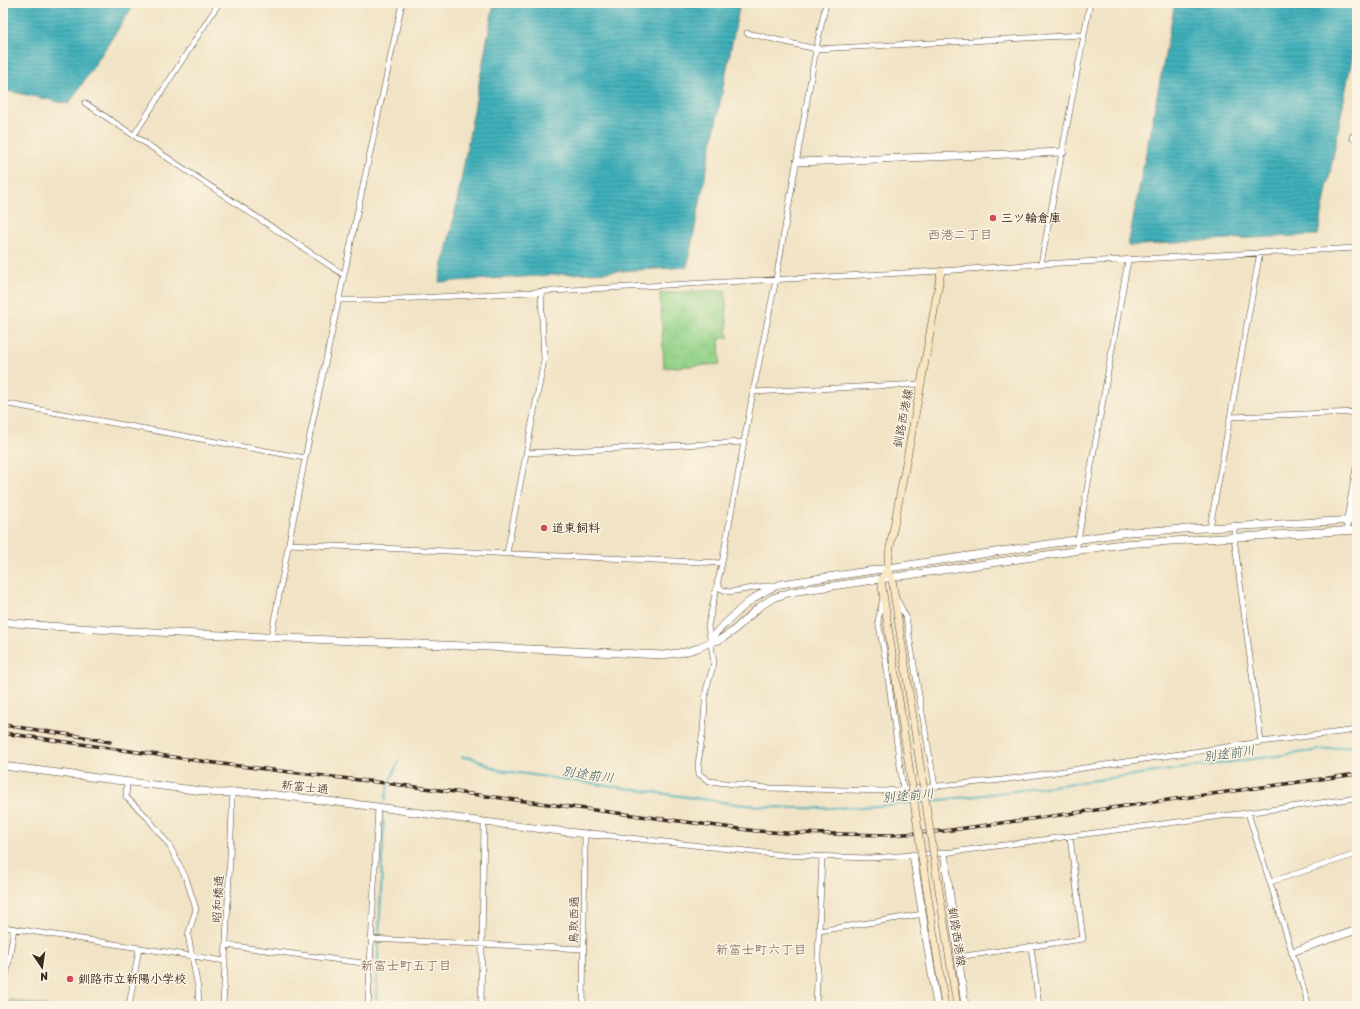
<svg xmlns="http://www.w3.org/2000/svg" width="1360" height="1009" font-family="Sriracha,'Klee One',sans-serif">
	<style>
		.park { fill: url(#park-crowns); stroke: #677e53 }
		.pitch { fill: #93d288; stroke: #677e53 }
		.water { fill: url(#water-rules); stroke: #3e6d6c }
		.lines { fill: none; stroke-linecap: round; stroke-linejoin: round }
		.stream { stroke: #40b0bb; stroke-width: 2 }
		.minor-casing { stroke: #564637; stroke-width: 6 }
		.tertiary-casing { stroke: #564637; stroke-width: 8 }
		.secondary-casing { stroke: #564637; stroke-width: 8 }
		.minor { stroke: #fff; stroke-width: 5 }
		.tertiary { stroke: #fff; stroke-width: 7 }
		.secondary { stroke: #f9e7c3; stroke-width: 7 }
		.rail-casing { stroke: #3b2a1e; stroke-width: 3.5 }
		.rail { stroke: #fcf5e5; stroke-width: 2; stroke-dasharray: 6; stroke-linecap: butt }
		.secondary-bridge-casing { stroke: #564637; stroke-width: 8; stroke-linecap: butt }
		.secondary-bridge { stroke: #f9e7c3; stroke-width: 7 }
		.poi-dot { fill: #d1495b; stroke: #fcf5e5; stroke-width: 1.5 }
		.labels { text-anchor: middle; stroke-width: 3; stroke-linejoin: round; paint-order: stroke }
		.poi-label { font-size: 12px; font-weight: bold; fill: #3b2a1e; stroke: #fcf5e5; text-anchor: start }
		.street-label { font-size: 12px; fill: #3b2a1e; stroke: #fcf5e5 }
		.neighbourhood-label { font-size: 13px; fill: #785950; stroke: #fcf5e5 }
		.water-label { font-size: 13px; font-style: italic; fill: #3d5955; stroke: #fcf5e5 }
	</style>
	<defs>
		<pattern id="park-crowns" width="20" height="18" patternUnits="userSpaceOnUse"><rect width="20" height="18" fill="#93d288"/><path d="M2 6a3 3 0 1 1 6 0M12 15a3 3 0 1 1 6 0" fill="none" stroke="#80b475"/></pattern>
		<pattern id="water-rules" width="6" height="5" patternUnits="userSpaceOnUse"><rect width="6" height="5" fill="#40b0bb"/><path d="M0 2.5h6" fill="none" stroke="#378f97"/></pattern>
	</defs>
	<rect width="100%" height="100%" fill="#fcf5e5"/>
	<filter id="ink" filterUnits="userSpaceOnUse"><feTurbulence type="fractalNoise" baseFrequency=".025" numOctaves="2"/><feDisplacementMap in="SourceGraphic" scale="8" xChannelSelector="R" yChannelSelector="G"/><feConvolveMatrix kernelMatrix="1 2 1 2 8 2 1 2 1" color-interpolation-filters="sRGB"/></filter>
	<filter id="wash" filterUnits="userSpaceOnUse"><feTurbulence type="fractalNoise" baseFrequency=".012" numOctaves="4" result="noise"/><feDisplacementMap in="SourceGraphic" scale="16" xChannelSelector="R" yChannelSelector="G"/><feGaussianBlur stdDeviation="0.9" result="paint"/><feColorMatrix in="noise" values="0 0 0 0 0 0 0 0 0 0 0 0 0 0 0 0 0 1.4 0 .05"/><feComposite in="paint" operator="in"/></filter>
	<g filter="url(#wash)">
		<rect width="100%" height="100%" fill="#f1e3c5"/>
		<!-- park -->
		<path class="park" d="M725 290 728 338 719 339 720 364 664 368 660 293Z"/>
		<!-- pitch -->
		<path class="pitch" d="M10 1000 48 1006H9Z"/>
		<!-- water -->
		<path class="water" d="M3 3H135L69 104 3 90Z
			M494 3H740L687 267 439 282 455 212Z
			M1175 3H1357V32L1318 235 1229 239 1128 246Z"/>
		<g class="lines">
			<!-- stream -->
			<path class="stream" d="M462 757 473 758 498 770 736 804C842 816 947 800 1052 786 1154 772 1255 759 1357 745
				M385 799 389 784 399 760
				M376 1006 384 821"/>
		</g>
	</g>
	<g filter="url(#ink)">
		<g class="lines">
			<defs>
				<path id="minor" d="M826 3 816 49 776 279 753 392 722 563 708 626 714 663 706 690 703 731 698 764 699 774 709 781 767 788 885 791 1002 780 1261 742 1357 730
					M747 33 816 49 1084 35
					M85 103 344 275
					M134 135 219 3
					M1041 264 1090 3
					M339 300H377L941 271 1041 264 1357 248
					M753 392 921 384
					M3 403 305 458
					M1230 417 1357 412
					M526 453 744 442
					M1234 526V537L1261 742
					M1210 528 1260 252
					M289 544 722 563
					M1076 551 1128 260
					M507 553 544 360 541 291
					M717 582 721 589 729 592 765 586H773
					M883 598 878 621 886 662 903 789
					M896 598 906 617 921 707 935 786
					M271 637 305 458 402 3
					M127 782 126 797 147 817 169 845 186 878 196 909 188 935 198 988 199 1006
					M1248 813 1309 1006
					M603 835 782 855 869 858 944 853 1357 798
					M1270 882 1357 854
					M3 927 225 961
					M819 931 923 914
					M371 939 584 949
					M226 945 370 964
					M1031 947 1039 1006
					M957 957 1083 939 1070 837
					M3 996 14 928
					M129 1006 139 948
					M223 1006 232 813V794
					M368 1006 378 807
					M481 1006 484 822
					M583 1006 585 834
					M816 1006 822 857"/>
				<path id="tertiary" d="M1353 137 1357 138
					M797 162 1063 152
					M1347 524 1357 468
					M3 622 48 626 111 630 663 655 685 652 698 648 710 642 719 640 732 632 759 607 773 598 791 592 1122 544 1357 530
					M710 642C715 631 720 629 728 621 745 604 759 592 781 584L1129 532 1357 520
					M3 766 218 793 252 792 378 807 484 822 585 834 603 835
					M944 853 965 1006
					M913 855 937 1006
					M1292 952 1357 930"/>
				<path id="secondary" d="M887 569 892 579 922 778
					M911 780 881 580 887 569 890 547 921 384 941 271
					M936 871 957 1006
					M924 872 945 1006"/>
			</defs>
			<!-- minor casing -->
			<use href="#minor" class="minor-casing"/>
			<!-- tertiary casing -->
			<use href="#tertiary" class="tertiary-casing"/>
			<!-- secondary casing -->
			<use href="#secondary" class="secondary-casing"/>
			<!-- minor -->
			<use href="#minor" class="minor"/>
			<!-- tertiary -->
			<use href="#tertiary" class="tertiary"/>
			<!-- secondary -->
			<use href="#secondary" class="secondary"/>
			<defs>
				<path id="rail" d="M3 725 78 736 110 742
					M3 733 222 764 385 783 756 831 786 833 891 835 944 831 1357 774"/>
			</defs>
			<!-- rail casing -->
			<use href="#rail" class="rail-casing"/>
			<!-- rail -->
			<use href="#rail" class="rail"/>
			<defs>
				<path id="secondary-bridge" d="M922 778 936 871
					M911 780 924 872"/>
			</defs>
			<!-- secondary-bridge casing -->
			<use href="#secondary-bridge" class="secondary-bridge-casing"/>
			<!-- secondary-bridge -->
			<use href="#secondary-bridge" class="secondary-bridge"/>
		</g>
	</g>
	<!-- markers -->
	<g class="poi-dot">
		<circle cx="993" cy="218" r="4"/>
		<circle cx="544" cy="528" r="4"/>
		<circle cx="70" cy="979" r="4"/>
	</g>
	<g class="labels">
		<!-- poi labels -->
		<g class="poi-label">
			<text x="1001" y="222">三ツ輪倉庫</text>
			<text x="552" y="532">道東飼料</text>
			<text x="78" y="983">釧路市立新陽小学校</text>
		</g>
		<!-- street labels -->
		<g class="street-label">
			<text transform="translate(903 418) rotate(-79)" y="4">釧路西港線</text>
			<text transform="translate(305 787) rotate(6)" y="4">新富士通</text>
			<text transform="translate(218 899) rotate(-87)" y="4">昭和橋通</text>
			<text transform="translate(574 920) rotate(-89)" y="4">鳥取西通</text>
			<text transform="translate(957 937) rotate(81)" y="4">釧路西港線</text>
		</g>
		<!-- neighbourhood labels -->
		<g class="neighbourhood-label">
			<text x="960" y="239">西港二丁目</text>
			<text x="761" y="954">新富士町六丁目</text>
			<text x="406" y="970">新富士町五丁目</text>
		</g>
		<!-- water labels -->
		<g class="water-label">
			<text transform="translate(1229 753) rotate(-8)" y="5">別途前川</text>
			<text transform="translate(588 774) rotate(8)" y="5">別途前川</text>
			<text transform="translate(908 795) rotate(-5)" y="5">別途前川</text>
		</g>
	</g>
	<!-- margin -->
	<rect width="1360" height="1009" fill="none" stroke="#fcf5e5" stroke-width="16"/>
	<!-- north arrow -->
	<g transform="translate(42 967) rotate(167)" stroke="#fcf5e5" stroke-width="3" paint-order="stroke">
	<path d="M0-3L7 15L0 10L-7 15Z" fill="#3b2a1e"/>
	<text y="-6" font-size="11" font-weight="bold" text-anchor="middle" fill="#3b2a1e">N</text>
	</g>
</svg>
